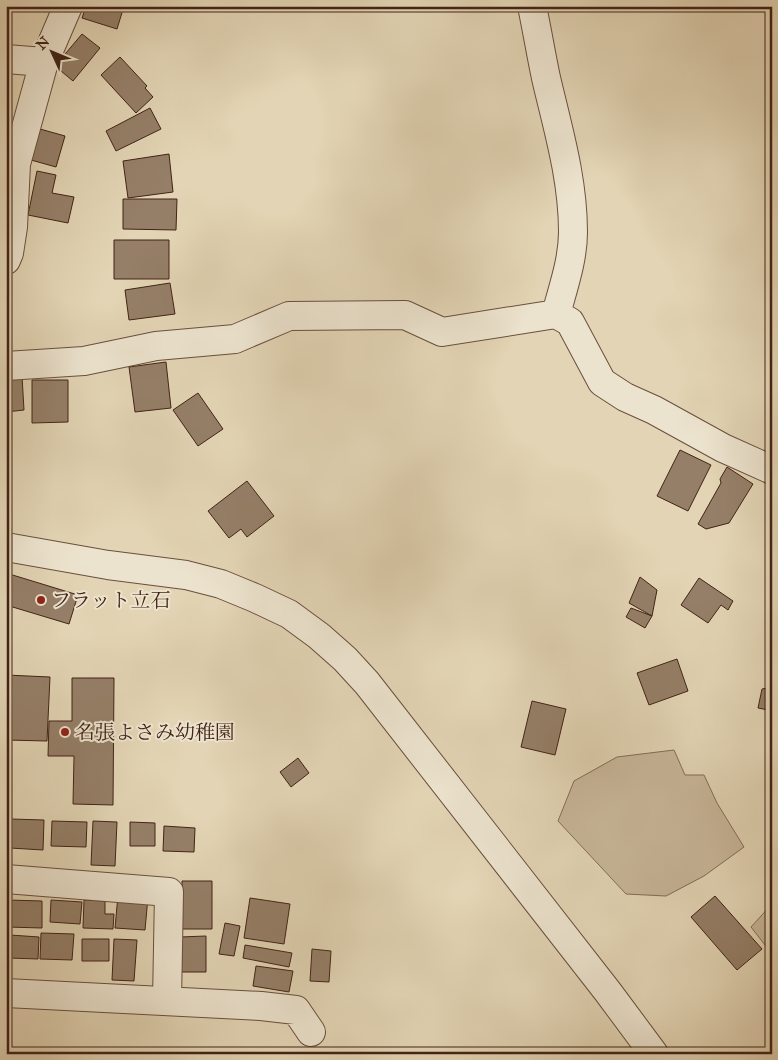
<svg xmlns="http://www.w3.org/2000/svg" width="778" height="1060" font-family="'IM FELL Great Primer','Noto Serif JP',serif">
	<style>
		.green { fill: #c7b699; stroke: #846c58 }
		.building { fill: #957f68; stroke: #422316 }
		.lines { fill: none; stroke-linecap: round; stroke-linejoin: round }
		.minor-casing { stroke: #6a4f3e; stroke-width: 30 }
		.minor { stroke: #ece3ce; stroke-width: 28 }
		.poi-dot { fill: #8f2418; stroke: #ece3ce; stroke-width: 2 }
		.labels { text-anchor: middle; stroke-width: 4; stroke-linejoin: round; paint-order: stroke }
		.poi-label { font-size: 20px; fill: #422316; stroke: #ece3ce; text-anchor: start }
	</style>
	<rect width="100%" height="100%" fill="#e2d4b4"/>
	<filter id="stains"><feTurbulence type="fractalNoise" baseFrequency=".004" numOctaves="4"/><feColorMatrix values="0 0 0 0 .2 0 0 0 0 .09 0 0 0 0 .02 0 0 0 .5 -.17"/></filter>
	<radialGradient id="worn" r=".72"><stop offset=".6" stop-color="#630" stop-opacity="0"/><stop offset="1" stop-color="#630" stop-opacity=".3"/></radialGradient>
	<!-- green -->
	<path class="green" d="M674 750 685 775H704L717 803 744 847 704 876 666 896 626 894 558 821 574 781 617 757Z
		M772 904V954L751 927Z"/>
	<!-- building -->
	<path class="building" d="M86 6H124L117 29 82 18Z
		M82 34 100 48 73 81 55 66Z
		M120 57 147 86 145 88 153 97 136 113 101 75Z
		M150 108 161 129 116 151 106 131Z
		M40 129 65 136 56 167 31 160Z
		M169 154 173 192 128 198 123 161Z
		M37 171 56 175 52 193 74 197 68 223 28 215Z
		M123 199H177L176 230 123 229Z
		M114 240H169V279H114Z
		M170 283 175 314 129 320 125 290Z
		M166 362 171 408 135 412 129 367Z
		M22 376 24 410 6 412V377Z
		M32 380H68V422L32 423Z
		M198 393 223 429 198 446 173 410Z
		M680 450 711 465 688 511 657 496Z
		M727 467 753 484 729 523 706 529 698 524 721 483 720 479Z
		M247 481 274 516 247 537 241 529 229 538 208 511Z
		M6 573 78 595 69 624 6 605Z
		M640 577 657 590 652 616 629 603Z
		M699 578 733 601 728 610 721 605 708 623 681 605Z
		M631 608 652 616 645 628 626 617Z
		M677 659 688 691 649 705 637 673Z
		M6 675 50 677 47 741 6 740Z
		M72 678H114L113 805 73 804 74 756H48L49 721H72Z
		M772 687V725L768 710 758 708 762 689Z
		M532 701 566 709 555 755 521 747Z
		M298 758 309 773 291 787 280 772Z
		M6 819H10V845H6Z
		M11 819 44 820 43 850 10 848Z
		M52 821 87 822 86 847 51 846Z
		M93 821 117 822 115 866 91 865Z
		M130 822 155 823V846H130Z
		M164 826 195 828 194 852 163 851Z
		M182 881H212V929H182Z
		M118 895 148 897 145 930 115 928Z
		M715 896 762 949 737 970 691 917Z
		M250 898 290 904 284 944 244 938Z
		M8 900 42 901V928L7 927Z
		M51 900 82 902 80 924 50 922Z
		M84 900 105 901V914H114L113 929 83 928Z
		M225 923 240 926 234 956 219 954Z
		M41 933 74 934 72 960 40 959Z
		M6 935H10L8 959H6Z
		M10 935 39 937 38 959 9 958Z
		M206 936V972H181L180 937Z
		M82 939H109V961H82Z
		M114 939 137 940 134 981 112 980Z
		M245 945 292 953 289 967 243 958Z
		M312 949 331 951 329 982 310 981Z
		M256 966 293 971 289 992 253 986Z"/>
	<g class="lines">
		<defs>
			<path id="minor" d="M532 6C537 30 541 54 546 78 558 129 573 179 573 232 573 260 563 288 556 314
				M6 59 44 62
				M6 260 9 253 13 227 16 164 44 62 68 6
				M6 366 84 361 156 346 235 339 289 316 405 315 442 332 556 314 570 322 602 382 625 397 654 410 723 448 772 470
				M6 547 108 565 186 575 221 584 255 598 289 614 319 636 345 659 367 683 608 992 654 1054
				M6 879 169 892 167 1001
				M6 993 261 1006 296 1010 311 1032"/>
		</defs>
		<!-- minor casing -->
		<use href="#minor" class="minor-casing"/>
		<!-- minor -->
		<use href="#minor" class="minor"/>
	</g>
	<!-- markers -->
	<g class="poi-dot">
		<circle cx="41" cy="600" r="5"/>
		<circle cx="65" cy="732" r="5"/>
	</g>
	<g class="labels">
		<!-- poi labels -->
		<g class="poi-label">
			<text x="51" y="607">フラット立石</text>
			<text x="75" y="739">名張よさみ幼稚園</text>
		</g>
	</g>
	<!-- margin -->
	<rect width="778" height="1060" fill="none" stroke="#e2d4b4" stroke-width="25"/>
	<rect x="8" y="8" width="763" height="1045" fill="none" stroke="#422316" stroke-width="2.5"/>
	<rect x="12" y="12" width="753" height="1035" fill="none" stroke="#422316"/>
	<!-- north arrow -->
	<g transform="translate(52 52) rotate(314)" stroke="#ece3ce" stroke-width="4" paint-order="stroke">
	<path d="M0-4L9 19L0 12L-9 19Z" fill="#422316"/>
	<text y="-8" font-size="14" font-weight="bold" text-anchor="middle" fill="#422316">N</text>
	</g>
	<rect width="100%" height="100%" filter="url(#stains)"/>
	<rect width="100%" height="100%" fill="url(#worn)"/>
</svg>
